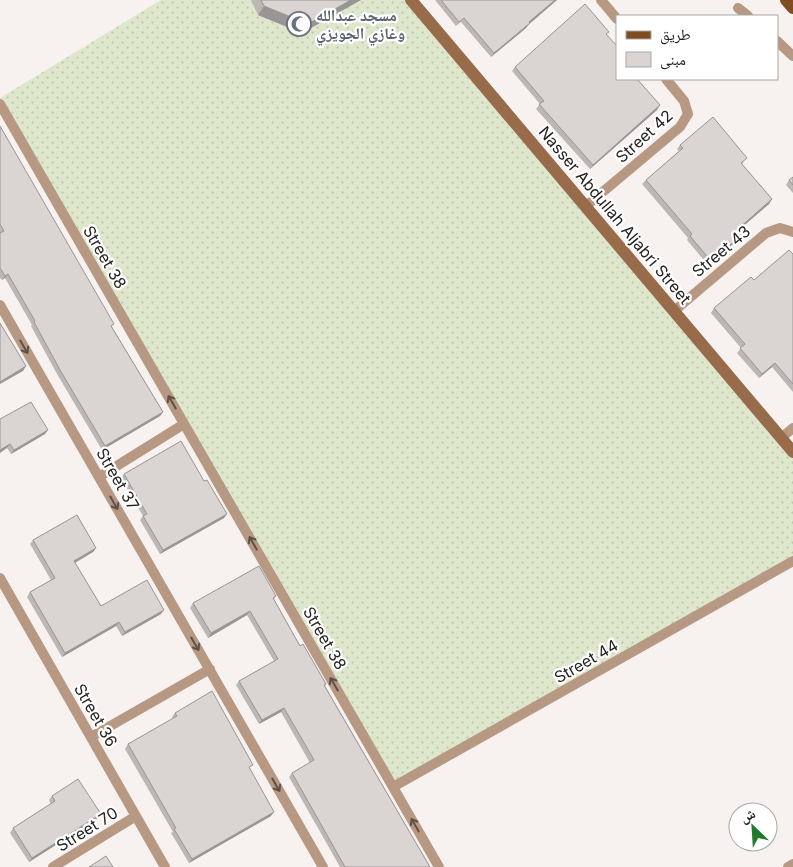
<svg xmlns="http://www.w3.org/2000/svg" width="793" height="867" font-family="Inter,'Noto Naskh Arabic',sans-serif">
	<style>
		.grass { fill: url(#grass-dots) }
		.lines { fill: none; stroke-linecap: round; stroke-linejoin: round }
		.street { stroke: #b79882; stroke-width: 10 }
		.secondary { stroke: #986c4b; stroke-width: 12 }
		.primary { stroke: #804d21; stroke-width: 12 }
		.wall { fill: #bbb7b5 }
		.shaded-wall { fill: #999594 }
		.building { fill: #dad5d3; stroke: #999594 }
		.oneway { stroke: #5f5148 }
		.labels { text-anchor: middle; stroke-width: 4.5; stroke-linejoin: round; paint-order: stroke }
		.worship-label { font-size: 16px; font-weight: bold; fill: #5b616d; stroke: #fff; text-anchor: start }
		.street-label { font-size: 16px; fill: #242221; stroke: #fff }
	</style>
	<defs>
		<pattern id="grass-dots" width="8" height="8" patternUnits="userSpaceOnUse" patternTransform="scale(1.25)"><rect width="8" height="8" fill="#dee7cc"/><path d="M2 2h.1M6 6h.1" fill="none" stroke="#bec6af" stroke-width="1.8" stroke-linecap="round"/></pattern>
	</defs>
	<rect width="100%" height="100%" fill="#f7f2ef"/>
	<!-- grass -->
	<path class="grass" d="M161 0H411L793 453V561L393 787 0 104V98Z"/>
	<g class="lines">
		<!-- street -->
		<path class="street" d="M601 0 617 19
			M738 8 748 16
			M777 41 793 56
			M0 104 439 867
			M586 206 680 127 688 114 684 101 666 79
			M0 305 323 867
			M674 311 766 233 780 228 793 232
			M781 438 793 428
			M99 477 184 424
			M0 578 165 867
			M91 737 210 669
			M393 787 793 561
			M53 867 136 816
			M788 867 793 864"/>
		<!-- secondary -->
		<path class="secondary" d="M411 0 793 452"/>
		<!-- primary -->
		<path class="primary" d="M786 0 793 8"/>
	</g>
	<!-- wall -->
	<path class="wall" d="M251 0H361L302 33 258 15Z
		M435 0H557L529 23 526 28 491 57 461 22 456 26Z
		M607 35 617 79 657 110 590 169 536 109 540 104 512 71 515 67Z
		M0 126 112 327 163 412 160 416 102 450 57 374 31 326 32 325 5 278 2 280 0 278Z
		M680 145 744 162 742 164 772 199 769 204 739 230 740 238 708 265 687 240 688 238 642 184 646 180 679 151 677 149Z
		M793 177V193L786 185 789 180Z
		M793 254V392L772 367 759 378 737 353 741 348 711 313 714 308 754 280Z
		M0 419 45 434 11 454 7 448Z
		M124 474 204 481 224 518 160 554 140 520 143 516 121 478Z
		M33 540 96 548 93 552 75 563 101 606 161 614 122 636 116 626 62 657 27 597 30 592 51 580 30 544Z
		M276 596 274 599 300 646 326 684 325 686 430 867H340L289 777 292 773 310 763 281 712 259 724 236 685 239 681 274 661 247 615 208 638 190 608 193 603Z
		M175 713 250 769 271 816 189 863 171 833 173 832 125 749 128 744 173 719 172 717Z
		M52 796 101 814 98 818 29 862 10 833 13 828 51 804 49 800Z"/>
	<!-- shaded-wall -->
	<path class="shaded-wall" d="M351 0H361L302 33 258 15 264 6Z
		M555 0H557L526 27 529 22Z
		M530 23 526 28 491 57 494 53Z
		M660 105 657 110 590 169 593 165Z
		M772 199 769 204 735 233 738 229Z
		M743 234 740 238 708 265 711 261Z
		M8 274 5 278 2 280 5 276Z
		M775 363 772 367 759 378 762 374Z
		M26 366 23 371 0 384V382Z
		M163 412 160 416 102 450 105 446Z
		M48 430 45 434 11 454 14 450Z
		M10 444 7 448 0 453V450Z
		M227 514 224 518 160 554 163 550Z
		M96 548 93 552 71 565 74 561Z
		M164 610 161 614 122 636 125 632Z
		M250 611 247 615 208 638 211 633Z
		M119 622 116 626 62 657 65 653Z
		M284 708 281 712 259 724 262 720Z
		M274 812 271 816 189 863 192 859Z
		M101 814 98 818 29 862 32 858Z"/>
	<!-- building -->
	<path class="building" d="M261 0H351L308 24 264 6Z
		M441 0H555L529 22 530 23 494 53 464 18 459 22Z
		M585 4 609 32 606 34 617 46V79H637L660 105 593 165 539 104 544 101 515 67Z
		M713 117 747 158 741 163 772 199 738 229 743 234 711 261 690 236 692 234 646 180 683 148 680 145Z
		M0 126 114 324 111 326 163 412 105 446 60 370 34 322 35 321 8 274 5 276 0 268V233L4 231 0 224Z
		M793 177V185L789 180Z
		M789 250 793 254V384L775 363 762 374 740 348 745 344 714 308 751 277 754 280Z
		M0 323 26 366 0 382Z
		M31 402 48 430 14 450 10 444 0 450V419Z
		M181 441 204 481 207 480 227 514 163 550 143 516 147 514 124 474Z
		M77 515 96 548 74 561 101 606 147 580 164 610 125 632 119 622 65 653 30 592 55 578 33 540Z
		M259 566 276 596 273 598 300 646 303 644 326 684 324 685 430 867H345L292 773 314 760 284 708 262 720 239 681 278 659 250 611 211 633 193 603Z
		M212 691 253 765 249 767 274 812 192 859 174 829 176 828 128 744 177 716 175 713Z
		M78 779 101 814 32 858 13 828 55 801 52 796Z
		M106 856 113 867H89Z"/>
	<!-- one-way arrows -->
	<defs><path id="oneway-shaft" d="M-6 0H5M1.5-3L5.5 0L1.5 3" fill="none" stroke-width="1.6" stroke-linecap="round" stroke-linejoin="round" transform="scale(1.25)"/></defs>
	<g class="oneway">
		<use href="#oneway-shaft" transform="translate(24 347) rotate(60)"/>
		<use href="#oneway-shaft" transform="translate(172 402) rotate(-120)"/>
		<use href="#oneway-shaft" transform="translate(114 503) rotate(60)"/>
		<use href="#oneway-shaft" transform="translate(253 543) rotate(-120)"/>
		<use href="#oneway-shaft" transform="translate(195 644) rotate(60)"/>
		<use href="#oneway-shaft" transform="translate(334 684) rotate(-120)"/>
		<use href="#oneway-shaft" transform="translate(276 785) rotate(60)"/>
		<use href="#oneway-shaft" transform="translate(415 825) rotate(-120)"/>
	</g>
	<!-- icons -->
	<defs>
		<symbol id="mosque-ring" viewBox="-11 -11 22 22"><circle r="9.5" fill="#fff" stroke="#6b7280" stroke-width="1.5"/><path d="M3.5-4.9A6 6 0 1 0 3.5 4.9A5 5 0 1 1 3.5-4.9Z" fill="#6b7280"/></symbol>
	</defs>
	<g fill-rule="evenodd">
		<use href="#mosque-ring" x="285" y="10" width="28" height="28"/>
	</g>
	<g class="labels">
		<!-- worship labels -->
		<g class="worship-label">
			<text x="316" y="21">مسجد عبدالله<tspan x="316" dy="18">وغازي الجويزي</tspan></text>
		</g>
		<!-- street labels -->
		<g class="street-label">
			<text transform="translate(644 136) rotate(-42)" y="6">Street 42</text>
			<text transform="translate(615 215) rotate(50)" y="6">Nasser Abdullah Aljabri Street</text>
			<text transform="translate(721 251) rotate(-40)" y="6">Street 43</text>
			<text transform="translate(105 257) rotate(60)" y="6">Street 38</text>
			<text transform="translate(118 479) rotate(60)" y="6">Street 37</text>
			<text transform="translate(325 638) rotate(60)" y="6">Street 38</text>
			<text transform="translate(586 661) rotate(-30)" y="6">Street 44</text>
			<text transform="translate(96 715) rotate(60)" y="6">Street 36</text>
			<text transform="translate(87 829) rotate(-32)" y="6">Street 70</text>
		</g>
	</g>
	<!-- legend -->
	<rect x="616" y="15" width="162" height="65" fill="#ffffff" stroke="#a7a7a6"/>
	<rect x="626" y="31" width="25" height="8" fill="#804d21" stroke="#a7a7a6"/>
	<text x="660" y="40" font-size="15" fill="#242221">طريق</text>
	<rect x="626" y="52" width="25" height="15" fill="#dad5d3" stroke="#a7a7a6"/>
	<text x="660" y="65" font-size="15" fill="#242221">مبنى</text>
	<!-- north arrow -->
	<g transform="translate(753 827) rotate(335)"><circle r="24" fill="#ffffff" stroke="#a7a7a6"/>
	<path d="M0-4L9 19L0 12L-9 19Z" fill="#1e7c2c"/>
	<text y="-8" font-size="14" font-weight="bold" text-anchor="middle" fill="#242221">ش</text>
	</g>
</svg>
